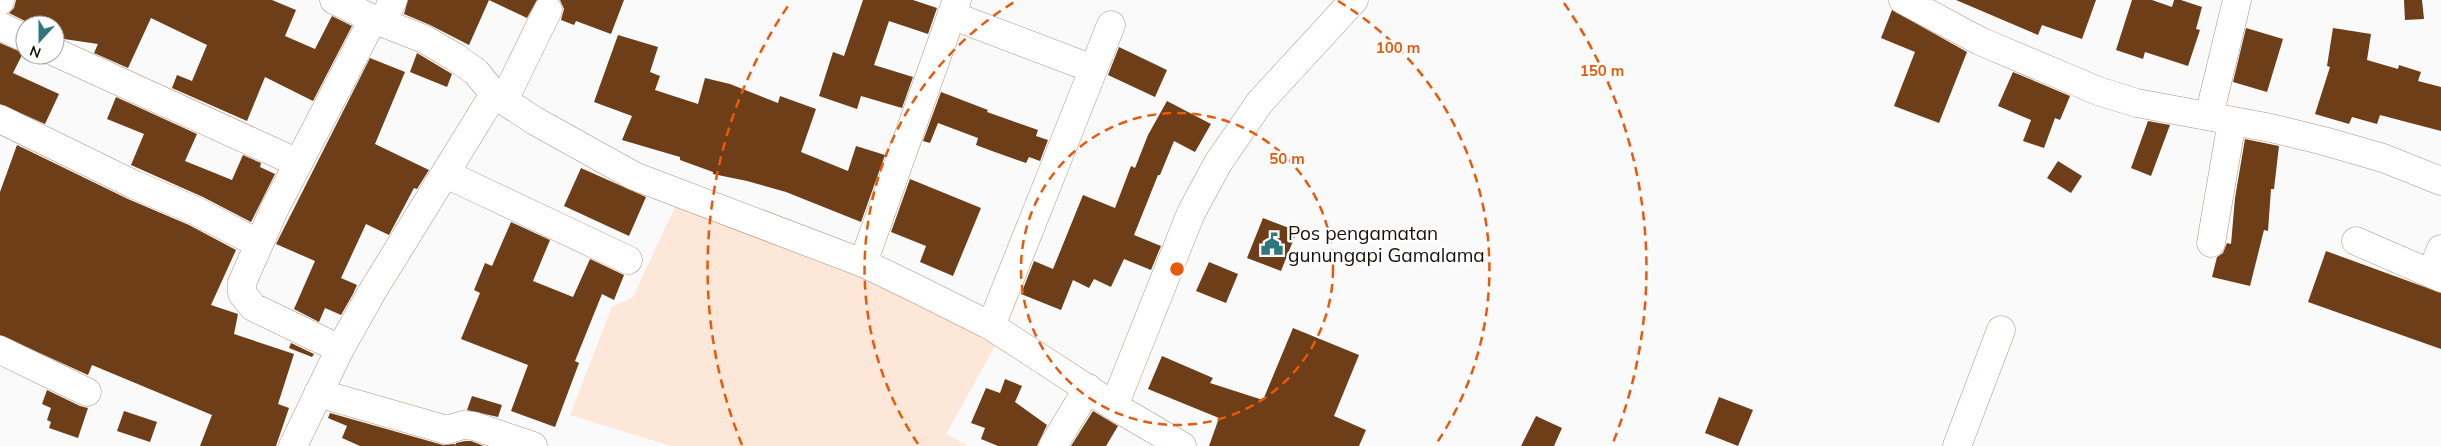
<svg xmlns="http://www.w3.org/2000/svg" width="2441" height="446" font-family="Mulish,sans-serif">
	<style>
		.green { fill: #fce7d8 }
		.building { fill: #6d3e17 }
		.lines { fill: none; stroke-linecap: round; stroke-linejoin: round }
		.minor-casing { stroke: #b1937d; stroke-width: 29 }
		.minor { stroke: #fff; stroke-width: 28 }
		.ring { fill: none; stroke: #e8590c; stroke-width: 2.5; stroke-dasharray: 9 6 }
		.labels { text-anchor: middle; stroke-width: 5; stroke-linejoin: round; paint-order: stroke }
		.poi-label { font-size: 19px; fill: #1b1008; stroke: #fff; text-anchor: start }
		.centre { fill: #e8590c; stroke: #fff; stroke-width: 2.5 }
		.ring-label { font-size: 15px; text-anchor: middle; font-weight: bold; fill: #e8590c; stroke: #fff; stroke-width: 5; stroke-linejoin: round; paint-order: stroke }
	</style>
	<rect width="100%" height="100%" fill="#fafafa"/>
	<!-- green -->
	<path class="green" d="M682 192 907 292 995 346 946 434 968 446H671L570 415 612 307 633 297Z"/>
	<!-- building -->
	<path class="building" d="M16 0H272L296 10 285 36 315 49 332 16 352 26 313 101 265 77 247 121 172 88 177 75 192 81 207 45 151 18 128 68 94 53 98 44 64 39 55 32V25H33L9 13 14 8Z
		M408 0H537L527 18 489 0 469 45 430 25 404 14Z
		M560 0H624L611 34 576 21 574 25 561 20 564 9Z
		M863 0H913L937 8 928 34 889 21 874 65 913 77 902 108 861 96 857 109 819 96 833 52 844 56Z
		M1956 0H2096L2082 39 2042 25 2038 35Z
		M2132 0H2152L2172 7 2174 0H2181L2202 7 2196 29 2200 30 2188 66 2145 52 2143 59 2116 50Z
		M2404 0H2422L2424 19 2405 20Z
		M1892 10 1967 52 1939 123 1894 106 1915 52 1881 38Z
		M2246 28 2283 39 2267 92 2233 82Z
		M2333 28 2371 34 2367 60 2398 69 2399 65 2421 72 2418 81 2441 87V131L2380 115 2377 124 2352 117 2349 124 2315 114 2330 67 2327 66Z
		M618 35 658 47 650 72 660 76 655 90 698 104 705 78 730 84 778 103 780 96 816 109 801 152 848 171 856 146 885 155 861 222 786 192 747 181 713 174V172L680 160V157L622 140 632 116 594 102Z
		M0 43 23 53 13 73 59 94 45 124 0 104Z
		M1119 47 1167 70 1155 97 1108 75Z
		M417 53 452 74 447 87 410 72Z
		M370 58 405 72 375 144 429 170 417 189 414 188 389 235 366 224 341 278 357 285 353 294 341 315 325 308 319 322 294 309 315 261 276 244Z
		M2013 72 2070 96 2060 120 2055 118 2044 148 2023 141 2031 120 1998 106Z
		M941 92 988 110 987 112 1038 130 1036 136 1048 140 1040 161 1029 157 1026 163 992 151 976 145 978 138 938 123 930 143 923 141Z
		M116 97 197 134 185 161 232 180 243 155 261 163 260 167 275 174 251 222 203 197 131 165 144 134 107 119Z
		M1167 101 1211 124 1195 152 1174 141 1160 175H1158L1134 235 1161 246 1151 270 1124 259 1111 287 1094 279 1089 288 1073 280 1061 310 1021 294 1034 261 1053 269 1083 195 1115 208 1131 166 1135 168 1148 135Z
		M2148 121 2170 125 2151 176 2131 168Z
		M2245 139 2279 146 2274 189H2271L2268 231 2264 230 2250 286 2212 277 2217 257 2223 253 2227 243 2231 244 2235 198Z
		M17 145 128 199 189 225 236 250 211 305 238 314 234 334 294 354 278 404 289 408 276 446H200L212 415 92 365 88 375 0 335V192Z
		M2058 161 2082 176 2071 193 2047 178Z
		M581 168 646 197 629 236 564 206Z
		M910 179 981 208 953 276 920 262 926 246 891 232Z
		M1263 218 1297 231 1281 271 1247 258Z
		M511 222 550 240 533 281 573 297 590 259 624 275 614 300 602 294 575 361 579 363 555 427 511 411 528 365 461 339 480 293 474 290 485 263 492 266Z
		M2326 251 2441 293V349L2308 302Z
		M1209 262 1238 274 1226 303 1196 291Z
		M1293 328 1359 355 1334 416 1366 430 1359 446H1209L1219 418 1148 389 1162 356 1213 378 1210 383 1263 400Z
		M291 343 314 354 312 357 289 348Z
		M1005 379 1022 386 1015 402 1047 425 1037 446H998L981 439 985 428 971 423 986 388 1000 393Z
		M47 390 80 406 88 408 78 438 49 428 51 422 47 420 51 408 42 404Z
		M472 396 502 405 498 417 467 410Z
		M1719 397 1753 410 1738 446 1705 433Z
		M124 411 157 422 150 442 117 431Z
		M1093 411 1118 426 1106 446H1071Z
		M330 413 443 445 455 444V446H360L342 438 347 426 328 418Z
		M1536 416 1562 428 1554 446H1521Z
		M465 441H471L484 446H455L456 443Z"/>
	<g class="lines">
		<defs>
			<path id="minor" d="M334 0 373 19 424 39 455 57 476 72 494 94 535 121 634 176 863 263 917 289 991 326 1114 406 1191 213 1218 163 1260 102 1354 0
				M1903 0 1980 41 2098 91 2137 103 2271 128 2324 141 2383 158 2441 181
				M0 1V0
				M951 15 1093 69
				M382 23 393 0
				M0 26 25 38
				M55 52 298 163
				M504 100 548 10
				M2209 116 2237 0
				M0 119 135 185 196 211 259 244
				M446 174 628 260
				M2356 241 2441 278
				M2211 243 2232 121
				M863 263 957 0
				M2431 273 2441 249
				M991 326 1111 25
				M340 349 253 307 242 293V283L274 210 373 19
				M0 350 87 392
				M318 393 447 430 463 425 474 426 533 446
				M1114 406 1182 446
				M293 446 340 349 372 292 494 94
				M1053 446 1088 388
				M1957 446 2001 330"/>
		</defs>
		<!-- minor casing -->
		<use href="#minor" class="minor-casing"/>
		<!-- minor -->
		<use href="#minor" class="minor"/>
	</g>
	<!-- distance rings -->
	<g class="ring">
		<circle cx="1177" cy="269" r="156"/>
		<path d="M918 444A313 313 0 0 1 1016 1M1338 1A313 313 0 0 1 1436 444"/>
		<path d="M742 445A469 469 0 0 1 790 3M1564 3A469 469 0 0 1 1612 445"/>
	</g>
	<!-- icons -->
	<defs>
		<symbol id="civic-bare" viewBox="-9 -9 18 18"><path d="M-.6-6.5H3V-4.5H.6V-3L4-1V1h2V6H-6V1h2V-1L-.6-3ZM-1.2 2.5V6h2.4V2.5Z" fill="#2f7780" stroke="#fff" stroke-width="2.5" paint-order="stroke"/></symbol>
	</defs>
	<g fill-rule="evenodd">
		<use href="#civic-bare" x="1256" y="228" width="32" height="32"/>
	</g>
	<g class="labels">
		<!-- poi labels -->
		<g class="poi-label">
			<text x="1288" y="240">Pos pengamatan<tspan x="1288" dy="22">gunungapi Gamalama</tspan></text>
		</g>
	</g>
	<circle cx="1177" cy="269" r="8" class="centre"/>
	<g class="ring-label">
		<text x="1398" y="53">100 m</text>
		<text x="1602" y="76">150 m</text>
		<text x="1287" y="164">50 m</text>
	</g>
	<!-- north arrow -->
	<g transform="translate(40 40) rotate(201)"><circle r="24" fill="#ffffff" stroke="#a49f9c"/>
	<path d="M0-4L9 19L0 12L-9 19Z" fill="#2f7780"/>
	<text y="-8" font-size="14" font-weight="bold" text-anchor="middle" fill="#1b1008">N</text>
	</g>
</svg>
